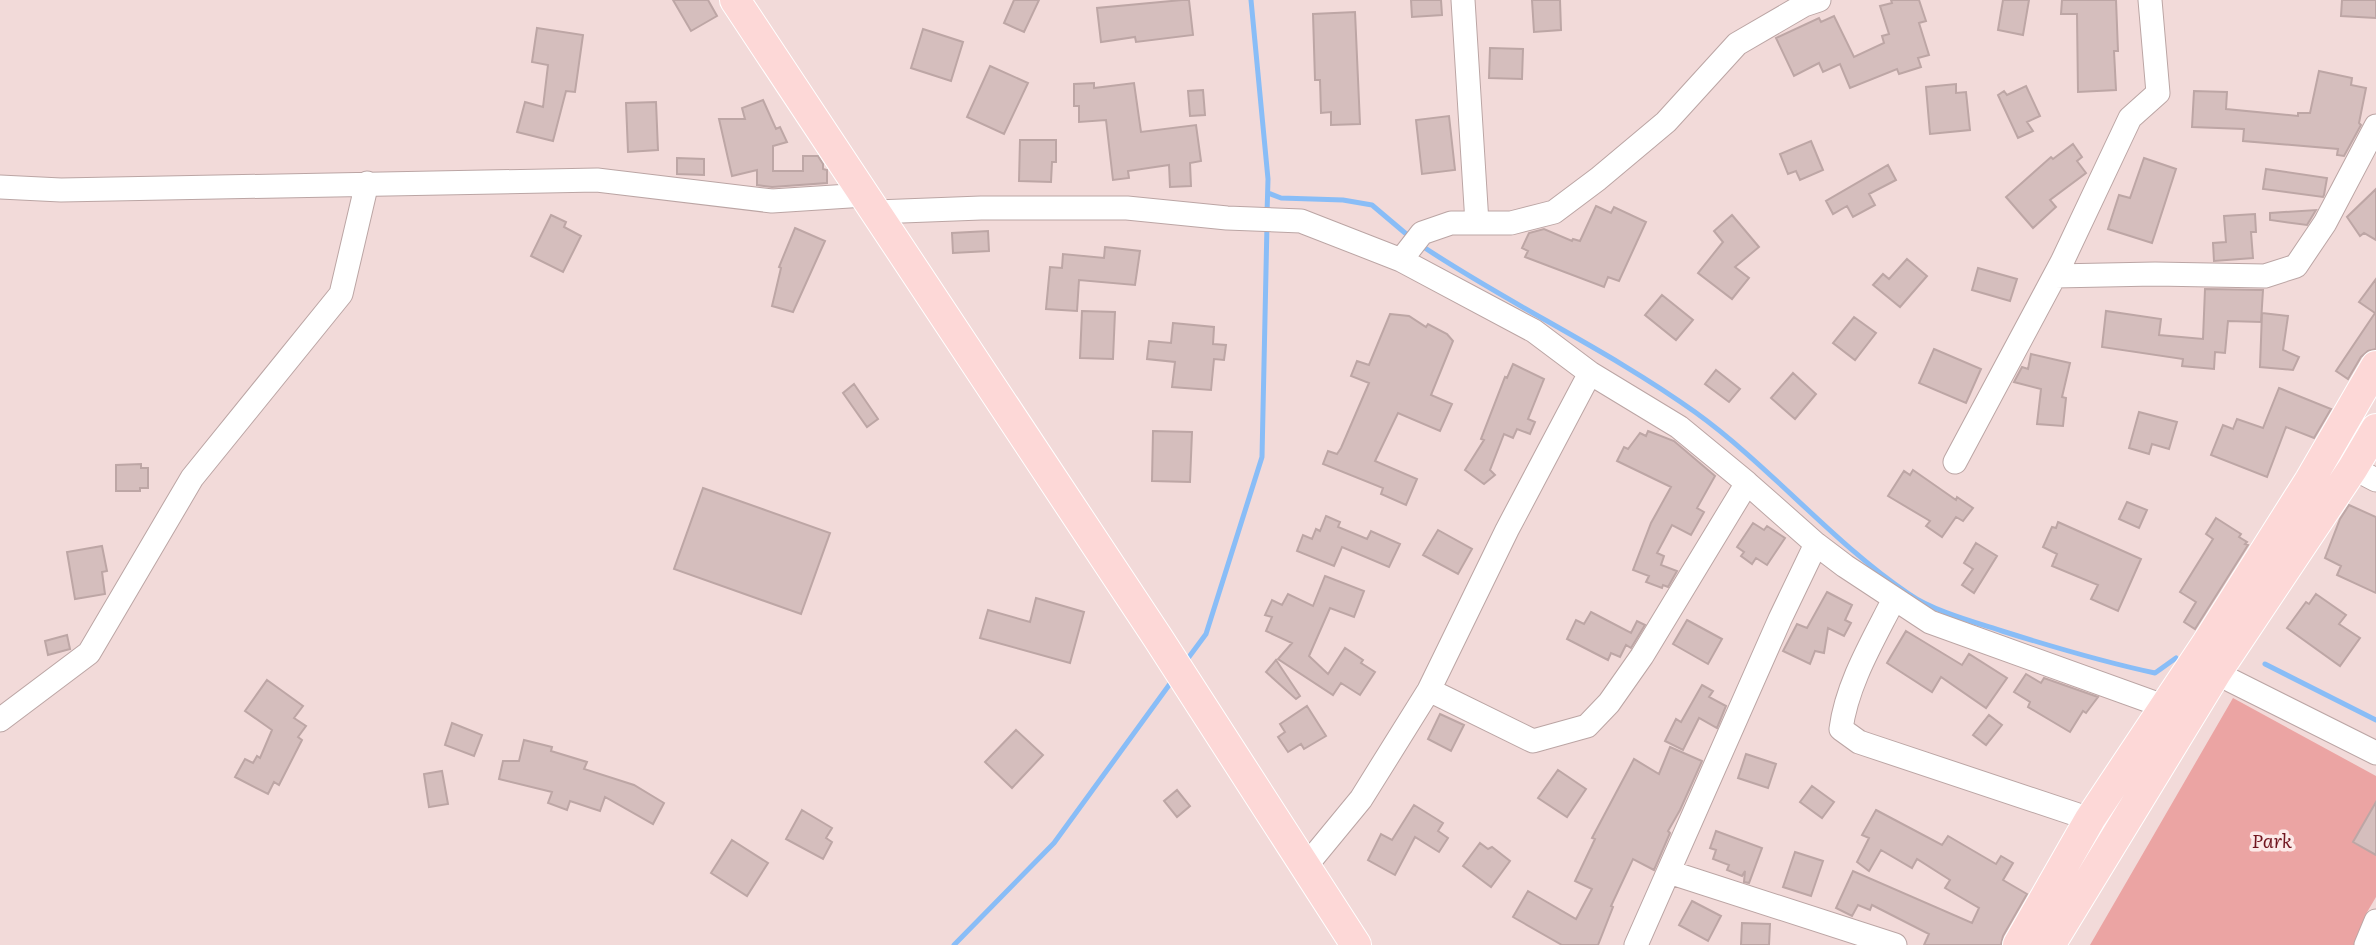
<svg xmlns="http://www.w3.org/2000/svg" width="2376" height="945" font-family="Literata,serif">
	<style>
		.green { fill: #eba4a3 }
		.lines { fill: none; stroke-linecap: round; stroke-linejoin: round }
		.stream { stroke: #89bdf7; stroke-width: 5 }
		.building { fill: #d5bebd; stroke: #bda6a5; stroke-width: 2 }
		.minor-casing { stroke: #bba5a4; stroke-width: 25 }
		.major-casing { stroke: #fff; stroke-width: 32 }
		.minor { stroke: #fff; stroke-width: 23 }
		.major { stroke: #fdd8d7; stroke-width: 30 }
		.labels { text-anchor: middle; stroke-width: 7; stroke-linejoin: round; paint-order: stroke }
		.park-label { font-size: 19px; font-style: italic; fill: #711620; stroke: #fce9e8 }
	</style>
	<rect width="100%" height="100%" fill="#f2dad9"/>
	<!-- green -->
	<path class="green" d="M2233 698 2376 776V897L2366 914 2356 945H2090Z"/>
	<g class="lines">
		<!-- stream -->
		<path class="stream" d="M1251 0 1268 179 1267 214
			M1268 193 1281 198 1343 200 1372 205 1411 238
			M1419 244C1508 304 1607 349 1695 412 1770 466 1833 543 1909 594 1933 611 1974 622 2002 631 2053 647 2103 662 2155 673L2176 658
			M1186 661 1206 634 1262 457 1267 224
			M2265 664 2376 720
			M954 945 1054 843 1172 681"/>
	</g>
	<!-- building -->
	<path class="building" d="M673 0H708L717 16 691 31Z
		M1014 0H1039L1024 32 1004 23Z
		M1182 0H1189L1193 35 1136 42 1135 37 1101 42 1097 8Z
		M1411 0H1441L1442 15 1412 17Z
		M1532 0H1560L1561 30 1534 32Z
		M1891 0H1919L1926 21 1919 23 1929 55 1918 58 1921 67 1899 74 1897 69 1850 88 1840 64 1823 72 1819 63 1794 76 1776 38 1819 18 1821 22 1834 16 1854 57 1884 43 1882 36 1889 34 1880 6 1892 3Z
		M2003 0H2029L2023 35 1998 30Z
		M2062 0H2116L2118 51H2114L2116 90 2078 92 2077 14H2061Z
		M2342 0H2376V18L2341 16Z
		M1355 12 1360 124 1331 125V112L1321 113 1320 80H1315L1313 14Z
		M537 28 583 35 575 92 566 91 553 141 517 132 525 102 543 107 548 65 532 62Z
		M923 29 963 42 951 81 911 68Z
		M1490 48 1523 49 1522 79 1489 78Z
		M990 66 1028 83 1004 134 967 117Z
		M2319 71 2352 78 2351 85 2366 88 2359 123 2361 125 2344 156 2337 155 2338 149 2243 141 2244 129 2192 127 2194 91 2227 92 2226 109 2298 116V113H2310Z
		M1094 83V88L1134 83 1141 132 1196 125 1201 161 1190 163 1191 186 1170 187 1169 165 1128 171 1129 178 1113 180 1106 120 1079 122V106H1074V84Z
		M1956 84V93L1966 92 1970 130 1930 134 1926 87Z
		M2026 86 2040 116 2027 122 2033 131 2018 138 1998 95 2004 91 2007 95Z
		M1203 90 1205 115 1190 116 1188 91Z
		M763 100 776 129 780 127 787 142 773 146V171H803V156H818L823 164V169L827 170V183L772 187 757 185V170L732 176 719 119H745L742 108Z
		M656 102 658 150 628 152 626 103Z
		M1449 116 1455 170 1422 174 1416 120Z
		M1020 140H1056V162H1052L1051 182 1019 181Z
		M1811 141 1823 170 1800 180 1796 171 1788 174 1780 154Z
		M2073 144 2082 157 2077 161 2086 173 2050 200 2056 207 2033 228 2006 197 2051 157 2053 159Z
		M677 158 704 159V175L677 174Z
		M2144 158 2176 169 2152 243 2108 229 2119 195 2130 198Z
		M1888 165 1896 180 1869 194 1875 205 1853 217 1847 206 1833 214 1826 201Z
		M2266 169 2327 178 2324 195 2323 197 2263 189Z
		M2376 189V240L2364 233 2360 236 2347 217Z
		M1596 206 1611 213 1614 207 1646 222 1619 281 1608 277 1604 287 1525 257 1528 251 1522 248 1529 233 1544 229 1572 241 1573 239 1580 241Z
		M2316 210 2307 225 2270 220V213Z
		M2255 214 2256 232H2251L2253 258 2214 261 2213 243 2226 242 2224 216Z
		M551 215 566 222 564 227 581 236 563 272 531 256Z
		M1732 215 1759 247 1735 267 1749 278 1732 299 1698 273 1723 242 1714 231Z
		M795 228 825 241 793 312 772 306 781 268 779 267Z
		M988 231 989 251 953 253 952 233Z
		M1105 247 1140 251 1135 285 1079 280 1077 311 1046 309 1050 267 1062 268 1063 254 1104 258Z
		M1907 259 1927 276 1900 307 1873 285 1883 274 1889 279Z
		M1978 268 2017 279 2010 301 1972 290Z
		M2376 279V349L2368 351 2361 357 2348 379 2336 371 2375 313 2359 302Z
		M2205 289 2263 290 2261 322 2228 321 2225 353 2215 352 2214 369 2182 366 2183 359 2102 347 2106 311 2161 319 2159 335 2203 339Z
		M1662 295 1693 320 1676 340 1645 315Z
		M1082 311 1115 312 1113 359 1080 358Z
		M2262 313 2288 316 2283 350 2299 357 2293 370 2260 367Z
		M1390 314 1409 316 1426 327 1428 324 1447 334 1453 341 1431 395 1452 404 1440 431 1398 413 1375 461 1417 479 1406 505 1381 494 1383 488 1323 464 1328 451 1337 454 1341 448 1369 383 1351 376 1357 361 1369 365Z
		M1854 317 1876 333 1855 360 1833 343Z
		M1173 323 1214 327 1213 344 1226 345 1224 360 1214 359 1211 390 1172 387 1175 362 1147 359 1149 341 1171 343Z
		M1934 349 1981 369 1966 403 1919 383Z
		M2031 354 2070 363 2062 397 2066 398 2063 426 2037 424 2041 389 2014 382 2022 367 2028 369Z
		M1513 364 1544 379 1528 419 1535 422 1530 434 1517 429 1513 438 1504 434 1490 470 1495 475 1484 484 1465 470 1484 440 1481 439 1505 377 1507 378Z
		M1716 370 1740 389 1729 402 1705 384Z
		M1793 373 1816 394 1795 419 1771 398Z
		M854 384 878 419 867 427 843 393Z
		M2279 388 2331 409 2314 438 2286 427 2267 477 2211 455 2223 425 2233 429 2237 419 2263 428Z
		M2139 412 2177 422 2169 449 2152 444 2149 454 2129 448Z
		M1153 431 1192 432 1190 482 1152 481Z
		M1648 431 1674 441 1715 476 1697 508 1704 512 1691 535 1672 525 1657 553 1664 556 1661 565 1677 571 1668 587 1663 585 1662 588 1646 582 1649 576 1633 570 1651 523 1671 487 1617 461 1624 447 1628 449 1640 433 1646 436Z
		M141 464V468H148V488H140V491H116V465Z
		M1913 470 1956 500 1957 497 1973 508 1963 521 1956 517 1942 537 1926 526 1930 521 1888 496 1904 471 1910 475Z
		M703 488 830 533 801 614 674 569Z
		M2127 502 2147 510 2139 528 2119 519Z
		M2349 505 2376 517V593L2337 575 2341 566 2325 558 2340 519Z
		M1326 516 1340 522 1338 527 1367 539 1371 531 1400 544 1389 567 1342 547 1334 566 1297 551 1303 535 1312 539 1316 529 1320 531Z
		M2216 518 2241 534 2239 537 2247 542 2245 544 2248 545 2195 629 2184 622 2196 602 2180 592 2213 539 2206 534Z
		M2058 522 2141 559 2118 611 2091 599 2098 585 2052 566 2057 554 2043 547 2052 527 2056 528Z
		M1753 523 1764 530 1767 526 1785 538 1767 565 1756 558 1752 564 1741 556 1744 552 1737 547Z
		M1438 530 1472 549 1458 574 1423 555Z
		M1976 543 1997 556 1974 593 1962 585 1973 569 1964 563Z
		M102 546 107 571 102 572 105 594 75 599 67 552Z
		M1325 576 1364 591 1354 617 1330 608 1309 656 1328 674 1345 648 1363 660 1361 663 1375 672 1360 695 1341 683 1333 695 1278 659 1292 643 1266 631 1272 617 1265 615 1272 600 1282 605 1288 594 1313 606Z
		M1827 592 1852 605 1845 620 1851 623 1844 636 1828 628 1824 653 1815 651 1810 664 1783 651 1797 624 1807 628Z
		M2316 594 2346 615 2339 624 2360 638 2340 666 2287 628 2306 602 2309 604Z
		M1036 598 1084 612 1070 663 980 638 988 610 1030 622Z
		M1591 612 1631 633 1637 621 1645 625 1631 648 1626 645 1620 657 1611 653 1608 660 1567 639 1576 620 1584 624Z
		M1687 620 1722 639 1708 664 1673 644Z
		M1906 631 1962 665 1969 654 2007 678 1986 708 1941 677 1932 692 1887 663Z
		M67 635 70 649 48 655 45 641Z
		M1276 660 1300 696 1296 699 1266 672Z
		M2026 674 2041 683 2044 678 2098 697 2086 713 2083 711 2070 732 2028 707 2030 702 2014 692Z
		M267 680 303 706 294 718 306 726 298 737 302 740 279 785 274 782 268 794 235 777 245 759 253 763 257 756 260 758 272 730 245 711Z
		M1702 685 1713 691 1709 697 1726 706 1717 728 1699 718 1683 750 1665 741 1676 719 1681 722Z
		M1307 706 1326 736 1304 749 1301 744 1288 752 1278 737 1285 732 1280 724Z
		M1440 714 1464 725 1451 751 1428 739Z
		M1989 715 2002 725 1986 745 1973 735Z
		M452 723 482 735 474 756 445 745Z
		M1016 730 1043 755 1012 788 985 762Z
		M524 740 552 747 551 751 587 762 584 769 634 785 664 803 653 824 605 797 600 811 570 801 567 810 548 803 552 792 499 779 503 761H519Z
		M1670 747 1702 761 1680 810 1668 831 1670 833 1654 870 1633 859 1611 906 1613 907 1598 945H1562L1513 917 1528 891 1576 919 1592 889 1575 881 1595 839 1592 838 1634 759 1659 774Z
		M1746 754 1776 764 1768 788 1738 778Z
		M1558 770 1586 789 1567 817 1538 798Z
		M442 771 448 804 429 807 424 774Z
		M1812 786 1834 802 1822 818 1800 802Z
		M1177 790 1190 806 1177 817 1164 801Z
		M2376 802V855L2353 842Z
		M1414 805 1443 823 1438 831 1448 838 1439 852 1415 837 1395 875 1368 860 1381 834 1392 840Z
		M802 810 832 828 826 838 832 842 823 859 786 839Z
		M1876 810 1942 845 1948 836 1996 864 2001 856 2013 863 2003 880 2027 894 2003 936 2001 945H1924L1929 934 1872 905 1870 910 1858 905 1852 916 1836 908 1853 871 1972 923 1979 908 1945 888 1950 880 1917 859 1912 868 1881 850 1869 871 1857 862 1869 838 1862 835Z
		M1716 831 1762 848 1749 883 1744 882 1745 871 1742 876 1727 870 1729 865 1713 859 1716 850 1710 848Z
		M732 840 768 863 747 896 711 873Z
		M1480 843 1488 849 1492 847 1510 861 1491 887 1463 866Z
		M1795 852 1823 861 1811 896 1783 887Z
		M1692 901 1721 916 1708 941 1679 925Z
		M1742 923 1770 924 1769 945H1741Z"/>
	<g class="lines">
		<defs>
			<path id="minor" d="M1463 0 1477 223
				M0 187 61 190 597 180 772 201 865 195
				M876 212 981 208H1127L1227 218 1301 221 1401 260 1534 331 1590 373 1679 427 1747 483 1816 544 1845 566 1930 622 2180 712
				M1401 260 1422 233 1451 223H1511L1554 212 1598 179 1666 122 1737 44 1804 5 1819 0
				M2055 276 2155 274 2265 276 2296 266 2325 223 2376 126
				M1955 462 2062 262 2130 118 2158 93 2150 0
				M2353 468 2376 480
				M1894 599C1874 639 1847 683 1841 729L1859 742 2090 819
				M2216 673 2376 753
				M1429 690 1533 741 1587 726 1609 703 1642 656 1747 483
				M0 720 89 653 192 478 341 294 367 183
				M1305 867 1361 799 1429 690 1507 530 1590 373
				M1669 872 1895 945
				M1636 945 1780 619 1816 544
				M2366 945 2376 921"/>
			<path id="major" d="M735 0 1158 638 1356 945
				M2018 945 2090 819 2207 643 2310 480 2376 366
				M2050 945 2216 673 2353 468 2376 429"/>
		</defs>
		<!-- minor casing -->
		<use href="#minor" class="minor-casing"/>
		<!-- major casing -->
		<use href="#major" class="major-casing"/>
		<!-- minor -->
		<use href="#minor" class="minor"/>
		<!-- major -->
		<use href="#major" class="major"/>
	</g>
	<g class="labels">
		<!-- park labels -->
		<g class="park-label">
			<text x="2272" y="848">Park</text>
		</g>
	</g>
</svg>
